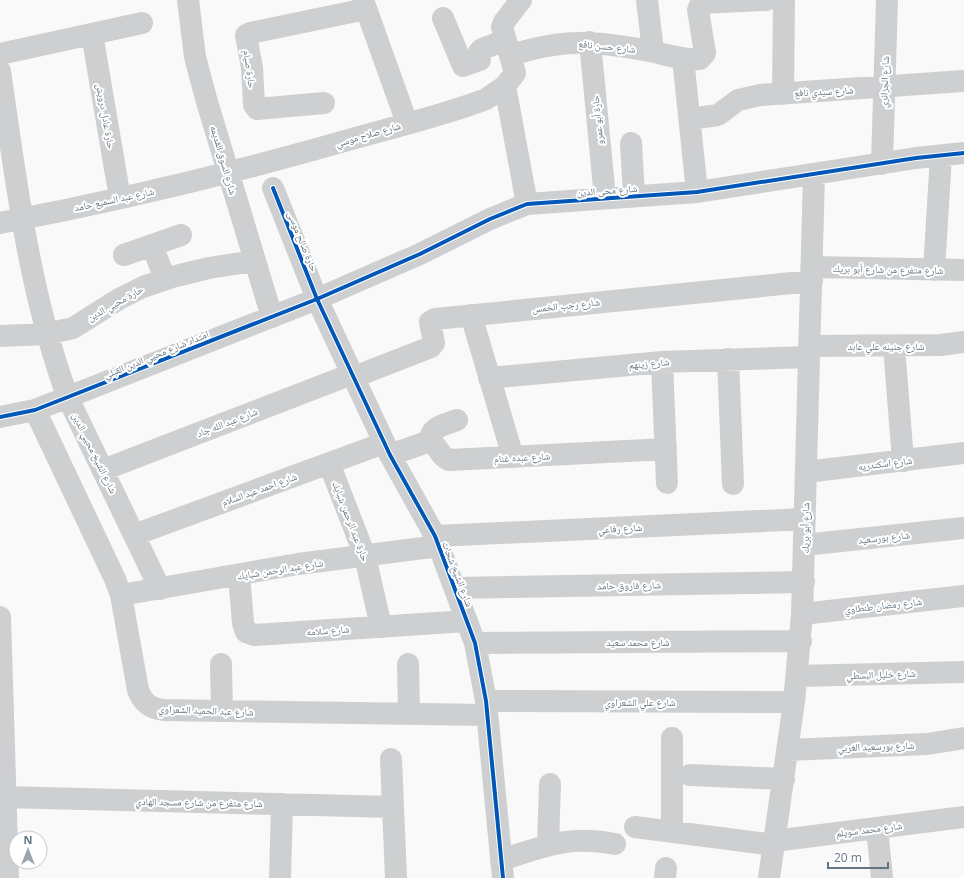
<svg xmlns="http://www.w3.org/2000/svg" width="964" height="878" font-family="'Open Sans','Noto Naskh Arabic',sans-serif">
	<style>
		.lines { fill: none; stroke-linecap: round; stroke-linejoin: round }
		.minor { stroke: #cecfd0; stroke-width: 22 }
		.cycleway-casing { stroke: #fff; stroke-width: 6 }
		.cycleway { stroke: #0057b8; stroke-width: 4 }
		.labels { text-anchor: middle; stroke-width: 4; stroke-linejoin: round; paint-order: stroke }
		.street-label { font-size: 10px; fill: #657683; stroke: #fff }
	</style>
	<rect width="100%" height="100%" fill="#f9f9f9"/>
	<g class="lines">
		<!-- minor -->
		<path class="minor" d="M188 0 195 57 207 102 272 317
			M363 0 407 123
			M647 0 653 51
			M443 18 463 66 480 60 479 52 482 49 506 40
			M92 34 120 198
			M590 42 605 198
			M0 54 142 23
			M511 55C566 38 594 41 649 51 666 54 683 61 700 59L705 53 698 10 701 3 766 0
			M683 58 697 192
			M0 71C16 181 29 293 68 398L160 589
			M505 86 527 204
			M783 94 784 0
			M324 103 257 109 254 105 252 68 246 35 250 33 366 9
			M690 119 718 115 738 100 760 95 964 81
			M631 143 634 196
			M882 164 887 0
			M273 188 317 299 390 455 435 536 475 643 486 701 503 878
			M0 223C121 200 241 171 359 137 401 125 445 115 486 99L505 86 515 73 502 27 504 22 521 0
			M152 245 165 279
			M124 255 181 235
			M812 267 964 270
			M934 270 941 156
			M471 315 513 457
			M0 336 47 334 73 328 119 299 143 287 172 277 209 268 254 261
			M809 346 941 345 964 342
			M894 346 903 461
			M728 359 733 484
			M662 362 667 483
			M354 377 431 347 434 343 430 322 435 319 812 281
			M489 378 662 362 808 357
			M35 410 115 579 121 595 138 690C143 703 150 708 163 710L487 715
			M0 417 35 410 317 299 420 254 490 219 527 204 697 192 916 158 964 153
			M430 441C430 426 445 425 457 420
			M390 455 430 441C438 445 439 456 449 460L666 449
			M329 463 365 556 381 627
			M103 470 352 374
			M806 472 964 453
			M134 535 384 443
			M435 536 805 519
			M804 545 964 528
			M239 575 243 623 246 632 255 635 467 621
			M455 588 804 582
			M121 595 298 564 439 546
			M802 614 964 596
			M0 617 8 878
			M475 643 801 641
			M221 664 222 711
			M408 664 409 714
			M797 676 964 672
			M486 701 794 702
			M672 738V832
			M788 750 927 744 964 738
			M391 759 396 878
			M690 775 784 779
			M5 797 393 807
			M635 827 774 845
			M877 828 882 878
			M774 841 964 817
			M548 845 550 784
			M501 860C545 846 568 835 615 844
			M280 878 282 804
			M665 878 666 868
			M769 878 794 702 802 614 814 175"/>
		<defs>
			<path id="cycleway" d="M273 188 317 299 390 455 435 536 475 643 486 701 503 878
				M0 417 35 410 317 299 420 254 490 219 527 204 697 192 916 158 964 153"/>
		</defs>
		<!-- cycleway casing -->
		<use href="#cycleway" class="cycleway-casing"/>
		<!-- cycleway -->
		<use href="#cycleway" class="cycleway"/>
	</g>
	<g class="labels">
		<!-- street labels -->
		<g class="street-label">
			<text transform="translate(607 46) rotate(6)" y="4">شارع حسن نافع</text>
			<text transform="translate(250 69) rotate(82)" y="4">حارة صيام</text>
			<text transform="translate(884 82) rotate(-88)" y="4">شارع الجزائري</text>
			<text transform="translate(824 91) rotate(-3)" y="4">شارع سيدي نافع</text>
			<text transform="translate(106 116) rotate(80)" y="4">حارة عادل درويش</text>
			<text transform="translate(597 120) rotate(-95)" y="4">حارة أبو عمرو</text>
			<text transform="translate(368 134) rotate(-16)" y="4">شارع صلاح موسي</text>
			<text transform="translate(224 160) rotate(74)" y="4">شارع السوق القديمه</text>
			<text transform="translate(607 190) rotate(-4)" y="4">شارع محى الدين</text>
			<text transform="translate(114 199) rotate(-12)" y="4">شارع عبد السميع حامد</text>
			<text transform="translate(303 241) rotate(68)" y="4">حارة صالح موسى</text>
			<text transform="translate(888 269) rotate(1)" y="4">شارع متفرع من شارع أبو بريك</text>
			<text transform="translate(115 303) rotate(-29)" y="4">حارة محيي الدين</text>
			<text transform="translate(566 305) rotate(-6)" y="4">شارع رجب الخمس</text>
			<text x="886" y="350">شارع جنينه علي عابد</text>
			<text transform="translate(156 354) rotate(-22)" y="4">امتداد شارع محيي الدين القبلي</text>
			<text transform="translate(649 363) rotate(-5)" y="4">شارع زينهم</text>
			<text transform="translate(227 422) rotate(-21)" y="4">شارع عبد الله جاد</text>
			<text transform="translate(95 453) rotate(64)" y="4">شارع الشيخ محيي الدين</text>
			<text transform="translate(522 457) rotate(-3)" y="4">شارع عبده غنام</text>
			<text transform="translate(885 463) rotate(-7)" y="4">شارع اسكندريه</text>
			<text transform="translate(259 489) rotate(-20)" y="4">شارع احمد عبد السلام</text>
			<text transform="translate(351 521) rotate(69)" y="4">حارة عبد الرحمن شبايك</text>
			<text transform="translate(620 528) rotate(-3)" y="4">شارع رفاعي</text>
			<text transform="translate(805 528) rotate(-89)" y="4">شارع أبو بريك</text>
			<text transform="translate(884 537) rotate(-6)" y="4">شارع بورسعيد</text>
			<text transform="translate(280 569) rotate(-9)" y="4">شارع عبد الرحمن شبايك</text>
			<text transform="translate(458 574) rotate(69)" y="4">شارع الشيخ شحات</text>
			<text transform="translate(629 585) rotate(-1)" y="4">شارع فاروق حامد</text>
			<text transform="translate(883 605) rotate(-6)" y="4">شارع رمضان طنطاوي</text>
			<text transform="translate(328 630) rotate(-4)" y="4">شارع سلامه</text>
			<text x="638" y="646">شارع محمد سعيد</text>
			<text transform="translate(881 674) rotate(-2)" y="4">شارع خليل البسطي</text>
			<text x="640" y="706">شارع علي الشعراوي</text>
			<text transform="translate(206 710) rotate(2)" y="4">شارع عبد الحميد الشعراوي</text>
			<text transform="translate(876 746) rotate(-2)" y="4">شارع بورسعيد الغربي</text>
			<text transform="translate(199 802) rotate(1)" y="4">شارع متفرع من شارع مسجد الهادي</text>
			<text transform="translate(869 829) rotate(-7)" y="4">شارع محمد سويلم</text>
		</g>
	</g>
	<!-- north arrow -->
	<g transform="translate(28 850)"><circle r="19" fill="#ffffff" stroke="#c1c8cd"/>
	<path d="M0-3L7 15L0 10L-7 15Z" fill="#99a4ac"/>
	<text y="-6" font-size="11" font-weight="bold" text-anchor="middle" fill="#657683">N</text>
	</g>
	<!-- scale -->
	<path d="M828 862v6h60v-6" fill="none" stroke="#657683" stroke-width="2"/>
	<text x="834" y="862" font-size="12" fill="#657683" stroke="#ffffff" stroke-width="3" paint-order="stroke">20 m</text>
</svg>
